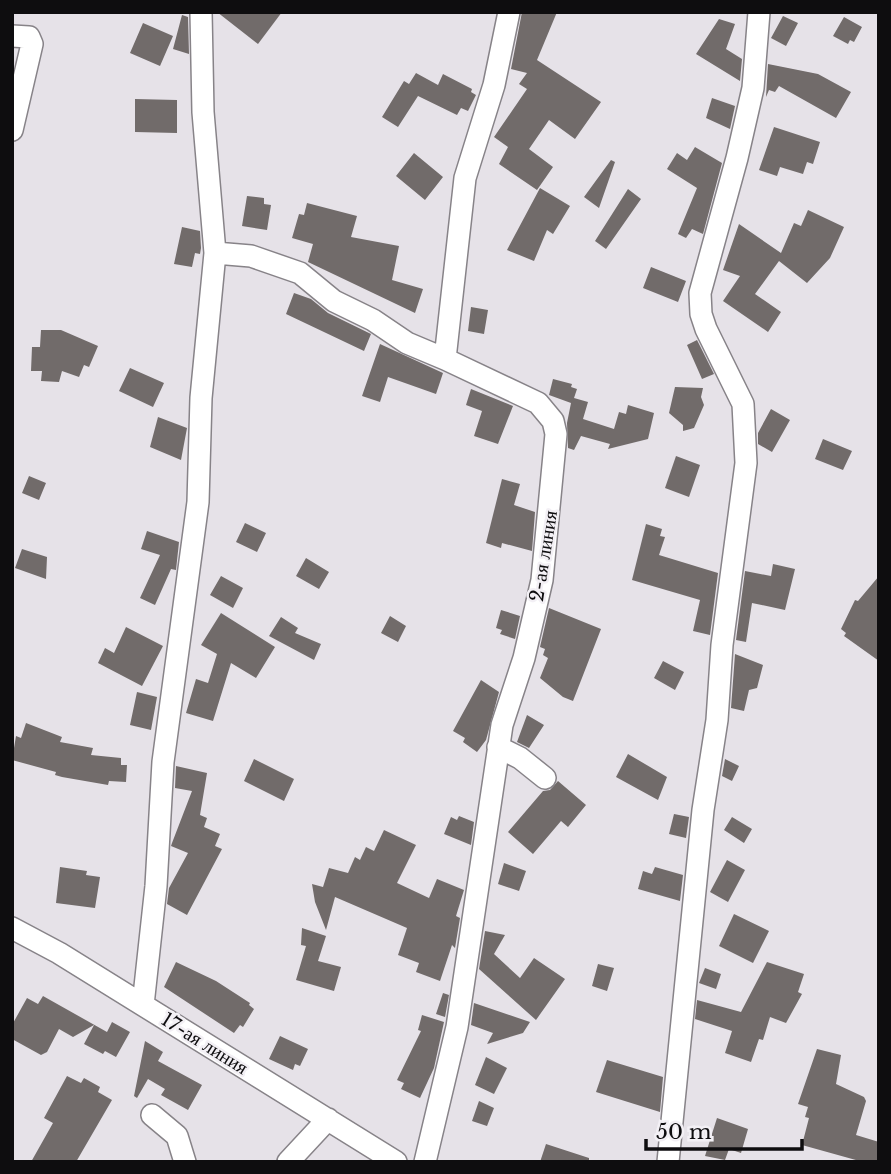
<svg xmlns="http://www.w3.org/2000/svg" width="891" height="1174" font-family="'Libre Baskerville',serif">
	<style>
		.building { fill: #716b6a }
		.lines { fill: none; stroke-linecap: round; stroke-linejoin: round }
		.minor-casing { stroke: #878388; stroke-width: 24 }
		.minor { stroke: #fff; stroke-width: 21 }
		.labels { text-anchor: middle; stroke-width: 5; stroke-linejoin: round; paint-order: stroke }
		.street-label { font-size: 19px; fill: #0e0d0f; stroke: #f3f0f5 }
	</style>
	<rect width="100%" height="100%" fill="#e6e2e8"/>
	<!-- building -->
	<path class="building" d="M217 12H282L258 44Z
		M522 12H557L537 60 601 102 575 139 549 120 529 149 553 167 537 190 499 164 508 147 494 137 527 89 519 84 527 73 511 69Z
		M182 15 188 17 189 54 173 49Z
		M783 16 798 23 786 46 771 38Z
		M844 17 862 27 854 42 850 40 848 44 833 36Z
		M719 19 735 24 726 49 742 59 740 81 696 54Z
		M143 23 173 36 160 66 130 53Z
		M768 64 818 74 851 92 836 118 779 86 775 92 769 90 766 97Z
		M416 73 438 85 443 74 472 89 471 92 476 95 468 111 461 108 457 115 418 96 398 127 382 117 404 81 409 84Z
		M712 98 735 106 730 129 706 118Z
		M135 99 177 100V133L135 132Z
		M774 127 820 142 813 164 807 162 803 174 780 167 777 176 759 170Z
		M695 147 722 163 703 234 692 229 686 238 678 234 697 188 667 169 677 153 687 160Z
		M414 153 443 177 425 200 396 176Z
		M611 160 615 162 599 208 584 197Z
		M540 188 570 206 553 234 547 230 534 261 507 250Z
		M628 189 641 199 606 249 595 241Z
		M247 196 264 198V204L271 205 267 230 242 226Z
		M307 203 357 216 351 237 399 246 392 280 423 289 415 313 308 262 313 244 292 238 299 214 304 215Z
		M808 210 844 227 830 258 807 283 779 261 755 294 781 312 768 332 723 301 740 276 723 270 739 224 781 253 794 223 801 226Z
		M182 227 200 231 201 248 200 254 195 253 192 267 174 264Z
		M651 267 686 281 678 302 643 288Z
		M294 293 311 299 328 313 371 334 364 351 286 314Z
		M471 307 488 310 484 334 468 331Z
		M41 330H61L98 346 89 367 84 365 79 377 62 371 59 382 41 381 42 371H31L32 347H40Z
		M697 340 714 374 702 379 687 345Z
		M380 344 443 373 436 394 388 377 380 402 362 396Z
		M130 368 164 383 153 407 119 391Z
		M553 379 572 384 571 387 577 389 574 398 588 402 583 419 614 429 619 412 626 414 628 405 654 413 648 439 608 449 610 444 581 436 574 450 568 448 567 423 571 403 549 395Z
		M675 387 703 388 701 397 704 405 694 428 683 431V425L669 413Z
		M471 389 513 406 498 444 474 436 482 411 466 405Z
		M771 409 790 420 772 452 758 444V433Z
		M158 417 187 428 181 460 150 447Z
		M823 439 852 451 843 470 815 459Z
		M676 456 700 465 689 497 665 488Z
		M29 476 46 483 39 500 22 493Z
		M502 479 520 484 514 505 535 512 532 551 502 543 501 548 486 543Z
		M245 523 266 533 257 552 236 542Z
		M646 524 662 529 660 536 665 537 659 555 718 573 710 635 693 631 700 600 632 580Z
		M147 531 179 542 176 570 171 569 155 605 140 598 160 555 141 549Z
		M22 549 47 557 46 579 15 568Z
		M306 558 329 572 319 589 296 576Z
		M773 564 795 569 785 610 752 603 746 642 736 640 745 571 771 576Z
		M221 576 243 588 233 608 210 595Z
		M879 576V661L844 636 846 633 841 629 855 600 858 601Z
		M549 608 601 629 573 701 563 697 540 678 548 658 543 655 545 649 540 647Z
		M501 610 520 616 515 639 500 634 502 630 496 628Z
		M221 613 275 647 256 678 231 663 213 721 186 713 196 679 208 683 217 654 201 645Z
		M390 616 406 626 398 642 381 633Z
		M281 617 298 628 295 633 321 644 314 660 269 636Z
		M126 627 163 646 142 686 98 663 105 648 114 653Z
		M735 654 763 665 757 688 749 690 744 711 731 708Z
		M663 661 684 672 675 690 654 678Z
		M481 680 499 692 486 740 477 752 463 742 465 738 453 731Z
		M137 692 157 697 151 730 130 725Z
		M527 715 544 725 529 748 517 742Z
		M26 723 62 737 60 742 93 748 91 755 121 758V765H127L126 782 109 781 108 785 62 777 55 775 56 772 12 760 16 736 21 738Z
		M628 754 667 777 658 800 616 777Z
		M254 759 294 779 284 801 244 781Z
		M725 759 739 766 732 781 722 776Z
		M176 766 207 773 200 815 207 818 204 827 220 834 215 846 222 849 187 915 167 904 169 888 188 853 171 846 172 843 192 791 175 788Z
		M558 781 586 805 568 827 561 821 533 854 508 832 543 791 550 790Z
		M674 814 689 817 686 838 669 834Z
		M459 816 474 822 471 845 444 834 451 817 457 820Z
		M732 817 752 829 744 843 724 830Z
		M384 830 416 845 397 883 429 898 437 879 464 890 456 916 460 918 455 948 452 945 440 981 416 972 419 963 398 955 407 928 335 897 326 930 315 902 312 884 323 887 329 868 348 873 355 857 360 860 366 847 374 851Z
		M727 860 745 870 728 902 710 892Z
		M504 863 526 871 519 891 498 884Z
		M60 867 87 871 86 875 100 877 95 908 56 903Z
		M655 867 683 875 680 901 638 889 643 871 652 874Z
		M734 914 769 931 753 963 719 946Z
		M302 928 326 936 318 961 341 967 334 991 296 980 306 946 301 945Z
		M485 931 505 935 494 954 520 978 534 958 565 979 536 1020 479 969Z
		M176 962 216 981 250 1003 249 1005 254 1009 243 1027 240 1025 234 1033 164 987Z
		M767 962 804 974 798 992 802 994 786 1023 770 1017 763 1040 759 1039 751 1062 725 1053 732 1031 695 1019 697 1000 741 1012Z
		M598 964 614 968 607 991 592 986Z
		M705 968 721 974 716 989 699 983Z
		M443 993 449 995 445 1017 436 1014Z
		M43 996 107 1032 112 1022 130 1032 116 1057 105 1051 103 1054 84 1044 94 1025 73 1037 59 1029 47 1052 41 1055 12 1039V1025L27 998 38 1004Z
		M474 1003 530 1022 523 1033 487 1044 493 1033 471 1025Z
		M422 1015 444 1022 434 1068 420 1098 401 1089 404 1083 397 1080 421 1031 418 1030Z
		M280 1036 308 1049 300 1066 295 1064 293 1070 269 1059Z
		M145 1041 163 1052 158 1061 202 1085 188 1110 161 1095 165 1089 148 1079 137 1098 134 1096Z
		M817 1049 841 1055 836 1084 864 1097 866 1101 856 1135 879 1142V1162H863L802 1145 809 1118 805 1117 808 1107 798 1104Z
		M486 1057 507 1068 494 1094 475 1085Z
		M607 1060 663 1077 660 1112 596 1092Z
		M67 1076 81 1083 84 1078 100 1087 98 1092 112 1100 76 1162H31L53 1123 44 1118Z
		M479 1101 494 1108 487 1126 472 1121Z
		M717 1118 748 1129 741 1153 729 1149 725 1160 705 1156Z
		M546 1144 589 1158V1162H540Z"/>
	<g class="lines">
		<defs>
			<path id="minor" d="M12 36 29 37 32 44 12 130
				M215 253 251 256 300 273 334 301 373 320 407 343 445 359
				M498 747 520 758 545 778
				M12 928 59 953 396 1162
				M143 1005 156 886 163 762 198 502 201 398 215 253 203 112 201 12
				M152 1115 177 1136 185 1162
				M288 1162 328 1119
				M425 1162 457 1027 502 725 524 658 542 580 556 434 553 421 538 403 445 359 465 178 494 85 509 12
				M668 1162 703 810 717 720 722 645 746 463 743 404 706 329 701 314 700 293 737 158 753 88 759 12"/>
		</defs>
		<!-- minor casing -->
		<use href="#minor" class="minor-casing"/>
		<!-- minor -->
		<use href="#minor" class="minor"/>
	</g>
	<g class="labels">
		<!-- street labels -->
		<g class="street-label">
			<text transform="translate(543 556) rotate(-81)" y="7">2-ая линия</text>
			<text transform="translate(205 1043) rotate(32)" y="7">17-ая линия</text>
		</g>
	</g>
	<!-- border -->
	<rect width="891" height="1174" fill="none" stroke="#0e0d0f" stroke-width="28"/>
	<!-- scale -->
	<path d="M646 1139v10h156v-10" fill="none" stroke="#0e0d0f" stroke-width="3.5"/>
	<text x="656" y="1139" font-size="21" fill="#0e0d0f" stroke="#f3f0f5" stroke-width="5" paint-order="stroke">50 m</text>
</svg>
